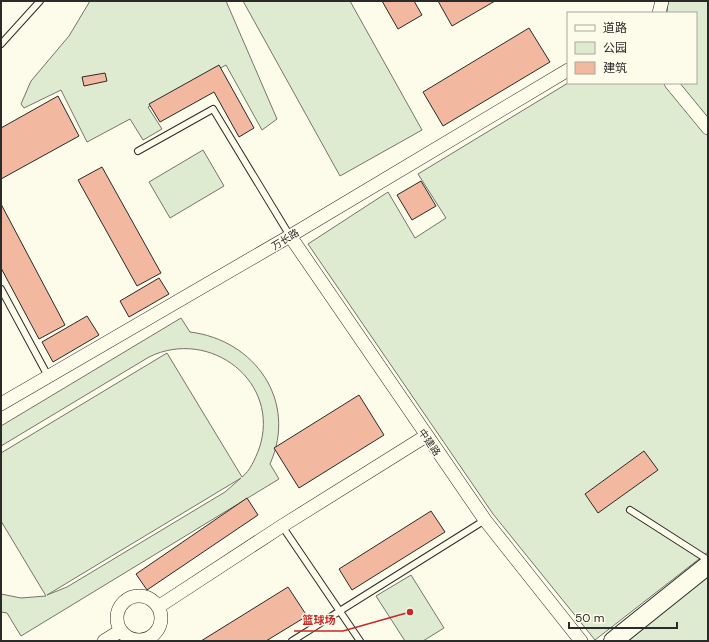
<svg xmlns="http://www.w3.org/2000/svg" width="709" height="642" font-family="'DM Sans','Noto Sans SC',sans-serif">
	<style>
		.green { fill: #deebd1; stroke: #74746e; fill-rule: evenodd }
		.building { fill: #f2b8a0; stroke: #2b2b2b }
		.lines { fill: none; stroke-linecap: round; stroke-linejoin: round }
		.lane-casing { stroke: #2b2b2b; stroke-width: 8 }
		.street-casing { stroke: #2b2b2b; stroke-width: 14 }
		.secondary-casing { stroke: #2b2b2b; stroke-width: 20 }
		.lane { stroke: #fdfbea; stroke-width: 6 }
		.street { stroke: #fdfbea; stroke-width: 13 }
		.secondary { stroke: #fdfbea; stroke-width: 18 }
		.labels { text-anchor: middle; stroke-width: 3; stroke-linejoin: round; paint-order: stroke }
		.street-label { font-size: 10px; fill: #2b2b2b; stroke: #fdfbea }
		.leader { fill: none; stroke: #c62828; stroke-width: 1.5 }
		.callout-dot { fill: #c62828; stroke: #fdfbea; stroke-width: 1.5 }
		.callout-label { font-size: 11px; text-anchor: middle; font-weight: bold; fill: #c62828; stroke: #fdfbea; stroke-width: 3; stroke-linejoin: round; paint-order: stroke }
	</style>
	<rect width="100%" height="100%" fill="#fdfbea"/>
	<!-- green -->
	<path class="green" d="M90 1H226L277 119 262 130 226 65 148 107 162 129 143 140 130 119 87 142 61 90 24 108 21 104 31 81 69 36Z
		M243 1H350L422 130 340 176Z
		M668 1H708V552L595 640 493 514 308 244 388 192 415 238 446 218 418 174 568 83H696V13H667Z
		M203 150 224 186 170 218 149 182Z
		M181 318 190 332C255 340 298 401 270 464L279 479 21 636 7 613 1 612V594L21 598 46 596 1 521V453L167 353 242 477C250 471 255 459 259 449 282 382 210 327 149 357L1 446V426ZM241 478 225 492 67 587 47 595Z
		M411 575 444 628 423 641H405L376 596Z
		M708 575V641H628Z"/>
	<!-- building -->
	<path class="building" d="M382 1H414L422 15 398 29Z
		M438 1H495L452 26Z
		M529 28 550 62 443 126 423 92Z
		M219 65 254 128 239 137 214 92 160 122 149 104Z
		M105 73 107 81 84 86 82 77Z
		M58 96 79 136 1 179V128Z
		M102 167 161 273 137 286 78 180Z
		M421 181 436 206 412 220 397 195Z
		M1 204 65 325 39 339 1 268Z
		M159 278 169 294 129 317 120 301Z
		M87 316 99 335 53 362 42 342Z
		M359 395 384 435 299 488 274 448Z
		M644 451 658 470 598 513 585 494Z
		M247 498 258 515 147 590 136 574Z
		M431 511 445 532 352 590 339 569Z
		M288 587 307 616 266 641H201Z"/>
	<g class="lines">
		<defs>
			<path id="lane" d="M1 44 40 1
				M138 151 213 109 290 236
				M1 289 48 376
				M630 510 708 560
				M282 526 360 641
				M292 641 485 520"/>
			<path id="street" d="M659 13 662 1
				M671 83 708 128
				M290 236 485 520 581 641
				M1 404 290 236 568 70
				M117 618a22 22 0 1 1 44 0a22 22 0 1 1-44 0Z
				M158 607 282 526 426 436
				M104 641 120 631"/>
			<path id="secondary" d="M613 641 708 565"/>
		</defs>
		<!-- lane casing -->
		<use href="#lane" class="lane-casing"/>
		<!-- street casing -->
		<use href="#street" class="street-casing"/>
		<!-- secondary casing -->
		<use href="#secondary" class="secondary-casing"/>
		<!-- lane -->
		<use href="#lane" class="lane"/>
		<!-- street -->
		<use href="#street" class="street"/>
		<!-- secondary -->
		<use href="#secondary" class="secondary"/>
	</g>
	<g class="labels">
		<!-- street labels -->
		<g class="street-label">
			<text transform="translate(285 239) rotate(-31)" y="4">万长路</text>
			<text transform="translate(430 442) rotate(55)" y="4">中建路</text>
		</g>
	</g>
	<!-- callouts -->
	<path class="leader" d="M410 612L343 631H294"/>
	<circle class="callout-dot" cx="410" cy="612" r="4"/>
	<g class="callout-label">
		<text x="319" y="624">篮球场</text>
	</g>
	<!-- border -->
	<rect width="709" height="642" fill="none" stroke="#2b2b2b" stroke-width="4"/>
	<!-- legend -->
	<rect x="567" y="12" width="130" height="72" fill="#fdfbea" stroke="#a9a89e"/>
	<rect x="575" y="25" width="20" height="6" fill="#fdfbea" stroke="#a9a89e"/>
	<text x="603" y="32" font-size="12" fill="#2b2b2b">道路</text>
	<rect x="575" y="42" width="20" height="12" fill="#deebd1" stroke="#a9a89e"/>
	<text x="603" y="52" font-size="12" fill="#2b2b2b">公园</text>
	<rect x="575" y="62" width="20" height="12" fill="#f2b8a0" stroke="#a9a89e"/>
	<text x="603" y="72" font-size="12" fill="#2b2b2b">建筑</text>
	<!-- scale -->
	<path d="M569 622v6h108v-6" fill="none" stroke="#2b2b2b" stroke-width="2"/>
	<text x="575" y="622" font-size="12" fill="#2b2b2b" stroke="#fdfbea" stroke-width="3" paint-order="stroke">50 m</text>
</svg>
